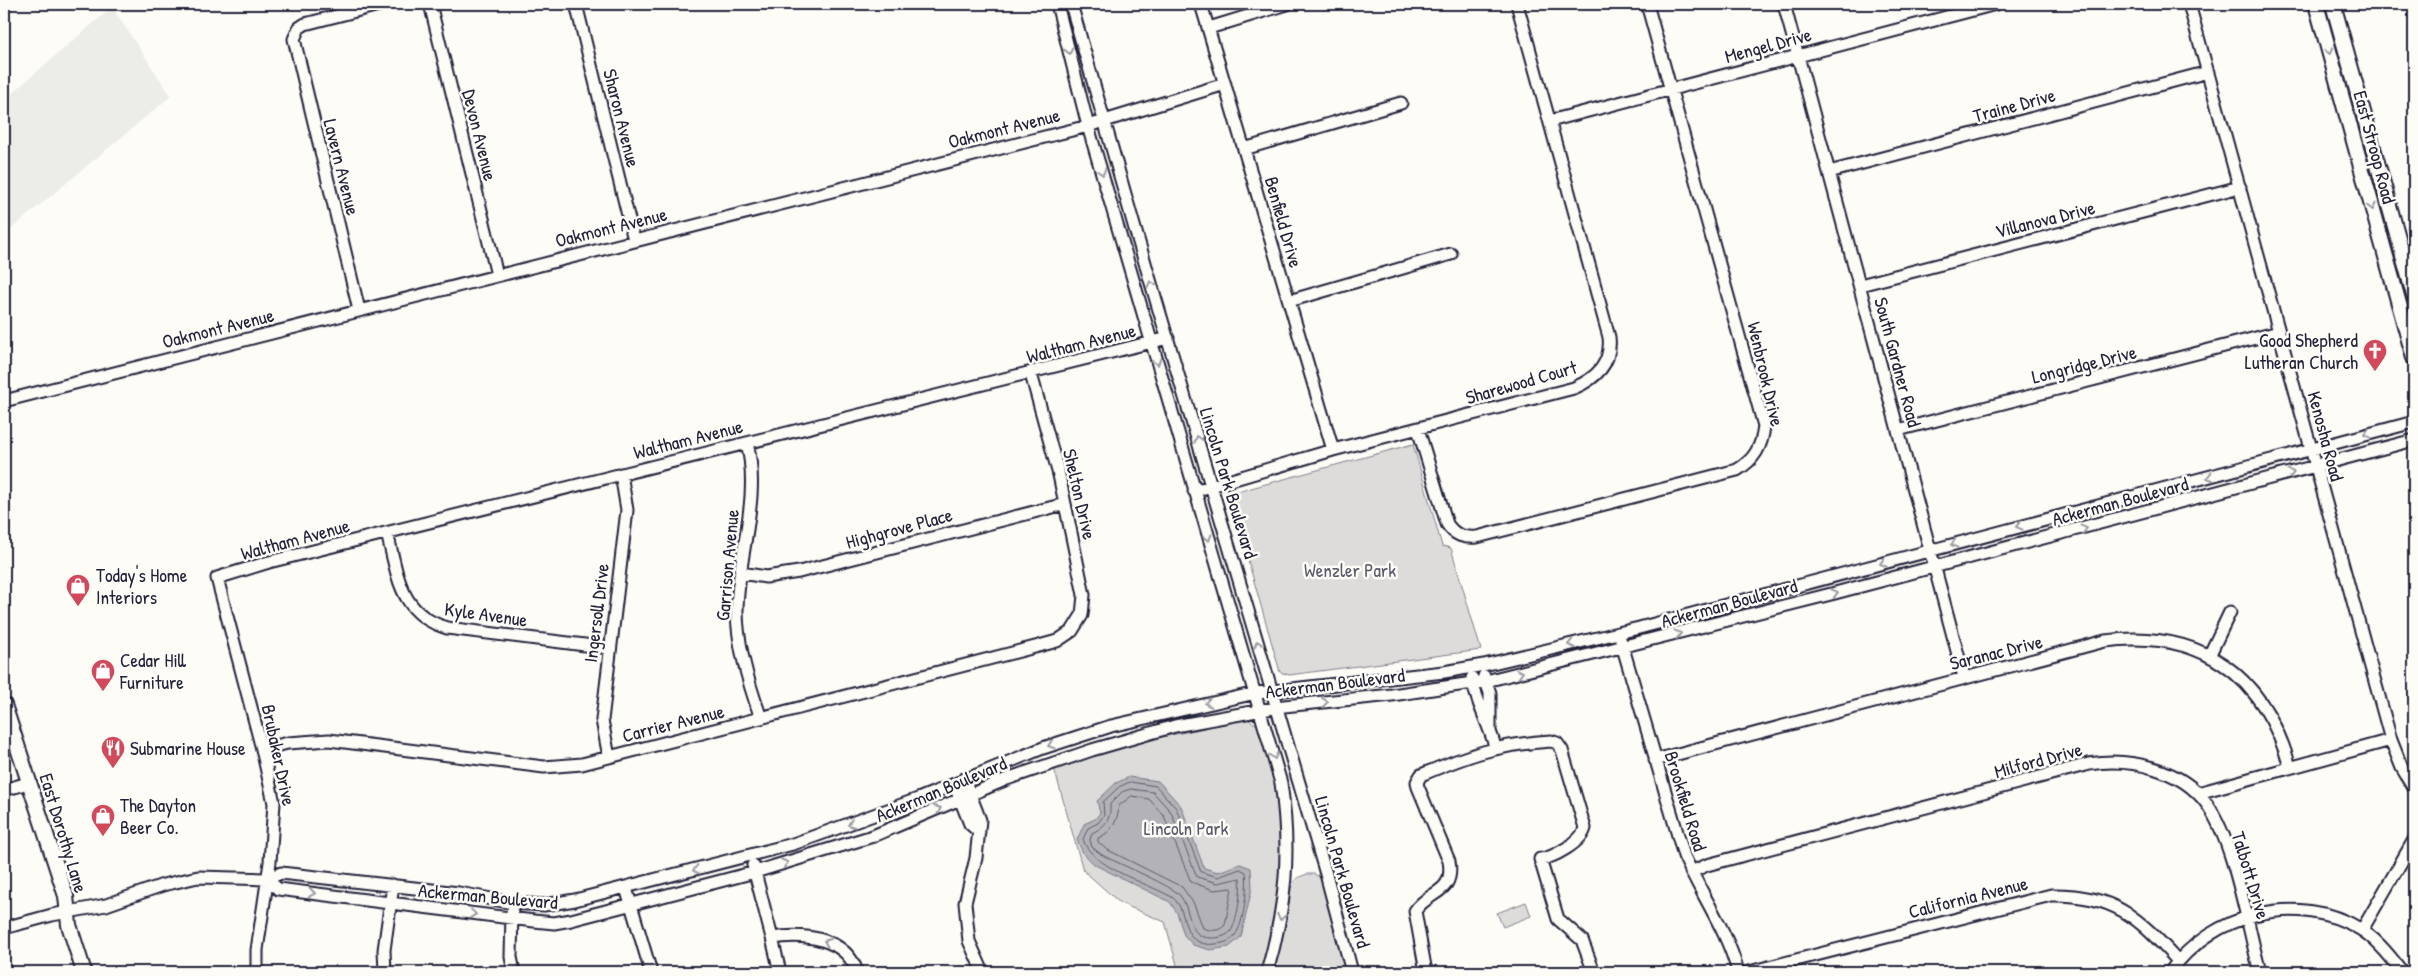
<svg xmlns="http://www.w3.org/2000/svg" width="2418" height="976" font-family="'Patrick Hand',sans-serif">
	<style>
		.built { fill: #ecece9 }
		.green { fill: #dddcdb; stroke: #807f8b }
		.water { fill: #b2b2b7; stroke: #787885 }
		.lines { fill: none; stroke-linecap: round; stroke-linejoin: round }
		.shore { stroke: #5c5c6d; stroke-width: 1 }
		.minor-casing { stroke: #22223b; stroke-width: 15 }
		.major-casing { stroke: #22223b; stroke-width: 18 }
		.minor { stroke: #fdfcf7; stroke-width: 11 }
		.major { stroke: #fdfcf7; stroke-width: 14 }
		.oneway { stroke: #9a9aa2 }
		.labels { text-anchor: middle; stroke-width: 5; stroke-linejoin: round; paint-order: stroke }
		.street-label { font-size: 19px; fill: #22223b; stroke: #fdfcf7 }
		.poi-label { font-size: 19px; fill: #22223b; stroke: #fdfcf7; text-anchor: start }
		.park-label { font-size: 19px; fill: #5a5a6b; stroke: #fdfcf7 }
	</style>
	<rect width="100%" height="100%" fill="#fdfcf7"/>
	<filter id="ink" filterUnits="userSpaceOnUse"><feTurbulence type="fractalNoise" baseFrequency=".02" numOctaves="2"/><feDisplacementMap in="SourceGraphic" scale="10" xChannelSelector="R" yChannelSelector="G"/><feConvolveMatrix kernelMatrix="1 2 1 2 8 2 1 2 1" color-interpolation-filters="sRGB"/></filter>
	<g filter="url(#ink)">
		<!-- built -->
		<path class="built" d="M112 7 171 96 4 235V100Z"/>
		<!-- green -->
		<path class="green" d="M1413 444 1442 546 1451 548 1481 650 1289 675 1280 672 1229 494Z
			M1247 719 1259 726C1265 745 1272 764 1276 784 1290 848 1278 910 1262 972H1179L1165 922 1120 903 1083 870 1054 768 1138 742Z
			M1307 874H1314L1321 878 1348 972H1272L1283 932 1292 884 1297 878Z
			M1526 902 1531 916 1503 927 1497 913Z"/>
		<!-- water -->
		<path class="water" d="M1129 777 1158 781 1181 806 1204 868 1218 872 1240 864 1251 868 1252 888 1241 937 1229 947 1210 950 1193 945 1184 935 1177 913 1170 902 1095 865 1083 853 1077 840 1084 824 1095 819 1100 813 1097 801 1116 783Z"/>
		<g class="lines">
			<!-- shore -->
			<path class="shore" d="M1130 782 1156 786 1176 808 1201 872 1218 877 1240 869 1246 872C1248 885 1244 925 1235 935 1230 942 1224 943 1215 944 1210 945 1202 944 1197 941 1181 932 1187 905 1170 896 1146 883 1090 866 1083 839L1088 828 1098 823 1104 815 1103 802 1119 787Z
				M1131 789 1153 792 1171 812 1197 877 1218 883 1240 878C1242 889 1237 922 1231 931 1225 939 1207 940 1199 935 1187 926 1190 901 1175 891 1152 877 1126 867 1102 855L1092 847 1090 840 1092 833C1106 826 1111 819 1110 804L1122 792Z
				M1132 796 1149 799 1164 816 1191 882 1214 890 1232 888 1225 925C1219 932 1211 931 1203 928L1194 904 1182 887 1106 849 1098 842V838C1112 832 1118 821 1119 806Z"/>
			<defs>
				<path id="minor" d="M430 4 497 275
					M576 4 634 240
					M1057 4 1088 126 1281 783C1291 851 1286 907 1267 972
					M1071 4 1135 229 1326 874 1352 972
					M1201 4 1333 450
					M1784 4 1964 677
					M2189 4 2391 740 2402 768 2414 788
					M1209 28 1287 4
					M1550 121 1996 4
					M1244 149 1401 103
					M1829 172 2208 72
					M1860 285 2240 187
					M1289 301 1451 254
					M359 310 294 39 299 28 305 24 383 4
					M4 401 1088 126 1225 84
					M1418 429 1447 524C1455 536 1464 538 1477 537L1737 470C1754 460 1762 447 1764 426L1647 4
					M1898 430 2279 332
					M747 443C761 498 738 554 737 610 737 645 749 685 761 718
					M1194 491 1333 450 1574 388C1597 378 1612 363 1609 337L1517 4
					M387 533C398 575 399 614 447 628L609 648
					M741 573 766 577 799 572 1065 504
					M1621 641 1684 856C1702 896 1727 930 1738 972
					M2209 656 2230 612
					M1484 676 1490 693V730
					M1472 678C1476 703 1489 723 1495 747
					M262 749 288 743 329 740 544 767 582 764 1039 646 1057 641 1072 631 1082 615 1084 595 1059 475 1031 374
					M609 757 602 720 627 510 621 474
					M1655 760 2105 641C2202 629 2264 675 2290 767
					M964 779 980 820 976 858 965 903 969 941 983 972
					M954 784 970 824 979 832
					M4 790 28 783
					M2198 793 2391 740
					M753 865 772 938
					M1691 872 1707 865 2089 764C2130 757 2182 769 2207 804 2235 844 2247 924 2260 972
					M267 879 278 889 534 921 554 923 571 920 755 872 873 836 1007 779 1092 750 1175 726 1284 706 1392 695 1486 681 1835 593 2414 440
					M626 888 651 972
					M512 912 511 957 514 972
					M4 928 52 915 106 905 163 885 198 877 267 879 281 873 459 893 513 903 544 905 575 900 793 844 918 799 1043 748 1111 726 1256 693 1444 672 1484 665 1639 628 2414 422
					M2362 930 2414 840
					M257 972V950L270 862 274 803 262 749 217 578 269 562 1168 338
					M385 972 384 950 393 885
					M780 972 772 938C803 933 846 937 857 972
					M1426 972 1415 911C1428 890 1455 895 1449 861L1418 787 1417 782 1421 775C1468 755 1500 744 1551 741L1557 743 1562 750 1585 828C1582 842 1553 858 1540 859L1558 919 1582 940 1594 972
					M1749 972 2051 895C2114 894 2138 917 2178 961
					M2170 972C2211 914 2297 891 2360 929 2377 939 2391 957 2402 972"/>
				<path id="major" d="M2316 4 2414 358
					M2333 4 2414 295
					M4 705 66 896 69 925 84 972"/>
			</defs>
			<!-- minor casing -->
			<use href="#minor" class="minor-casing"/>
			<!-- major casing -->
			<use href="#major" class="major-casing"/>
			<!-- minor -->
			<use href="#minor" class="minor"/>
			<!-- major -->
			<use href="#major" class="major"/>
		</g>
		<!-- one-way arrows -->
		<defs><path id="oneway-chevron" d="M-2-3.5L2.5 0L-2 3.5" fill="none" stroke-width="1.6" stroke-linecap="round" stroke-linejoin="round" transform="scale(1.25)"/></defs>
		<g class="oneway">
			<use href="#oneway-chevron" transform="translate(1069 51) rotate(76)"/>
			<use href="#oneway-chevron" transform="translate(2329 51) rotate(75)"/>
			<use href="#oneway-chevron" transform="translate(1102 172) rotate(74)"/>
			<use href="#oneway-chevron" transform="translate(2372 207) rotate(75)"/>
			<use href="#oneway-chevron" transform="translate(1151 284) rotate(-107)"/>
			<use href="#oneway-chevron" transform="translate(1157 362) rotate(74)"/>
			<use href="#oneway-chevron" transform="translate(2367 434) rotate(165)"/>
			<use href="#oneway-chevron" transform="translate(1198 439) rotate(-107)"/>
			<use href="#oneway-chevron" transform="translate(2291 473) rotate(-15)"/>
			<use href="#oneway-chevron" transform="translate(2210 477) rotate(165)"/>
			<use href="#oneway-chevron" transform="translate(2019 526) rotate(165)"/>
			<use href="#oneway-chevron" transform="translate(2084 529) rotate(-15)"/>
			<use href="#oneway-chevron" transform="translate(1208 538) rotate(73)"/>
			<use href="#oneway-chevron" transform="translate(1954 544) rotate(165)"/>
			<use href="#oneway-chevron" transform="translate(1883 563) rotate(165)"/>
			<use href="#oneway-chevron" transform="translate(1835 593) rotate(-15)"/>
			<use href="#oneway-chevron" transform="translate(1678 634) rotate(-15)"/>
			<use href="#oneway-chevron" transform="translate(1258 644) rotate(-106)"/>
			<use href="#oneway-chevron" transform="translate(1571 644) rotate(166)"/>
			<use href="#oneway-chevron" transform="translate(1520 673) rotate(-14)"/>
			<use href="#oneway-chevron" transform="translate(1325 702) rotate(-6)"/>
			<use href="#oneway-chevron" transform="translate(1208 703) rotate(168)"/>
			<use href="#oneway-chevron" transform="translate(1051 745) rotate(162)"/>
			<use href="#oneway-chevron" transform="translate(1274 756) rotate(75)"/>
			<use href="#oneway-chevron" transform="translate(938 809) rotate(-24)"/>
			<use href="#oneway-chevron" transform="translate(851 824) rotate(160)"/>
			<use href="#oneway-chevron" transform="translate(785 863) rotate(-17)"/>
			<use href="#oneway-chevron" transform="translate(696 870) rotate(166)"/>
			<use href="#oneway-chevron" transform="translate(312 893) rotate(8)"/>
			<use href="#oneway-chevron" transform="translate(473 914) rotate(7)"/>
			<use href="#oneway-chevron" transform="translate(1281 917) rotate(100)"/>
			<use href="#oneway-chevron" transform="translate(827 942) rotate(-157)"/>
		</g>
	</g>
	<!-- icons -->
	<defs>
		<symbol id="church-pin" viewBox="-11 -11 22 30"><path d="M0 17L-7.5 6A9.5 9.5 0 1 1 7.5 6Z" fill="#d1495b" stroke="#fdfcf7"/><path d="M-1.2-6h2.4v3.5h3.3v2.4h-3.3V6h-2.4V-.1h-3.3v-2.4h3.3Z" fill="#fff"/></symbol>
		<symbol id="shop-pin" viewBox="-11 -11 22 30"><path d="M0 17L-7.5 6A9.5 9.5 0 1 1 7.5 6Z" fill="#d1495b" stroke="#fdfcf7"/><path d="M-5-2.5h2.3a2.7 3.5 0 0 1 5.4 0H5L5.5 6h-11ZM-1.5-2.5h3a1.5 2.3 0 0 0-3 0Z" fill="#fff"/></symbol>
		<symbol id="restaurant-pin" viewBox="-11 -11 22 30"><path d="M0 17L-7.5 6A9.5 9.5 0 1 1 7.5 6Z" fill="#d1495b" stroke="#fdfcf7"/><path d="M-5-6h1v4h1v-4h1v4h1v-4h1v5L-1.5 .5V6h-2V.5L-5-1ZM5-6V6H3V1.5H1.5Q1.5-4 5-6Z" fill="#fff"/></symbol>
	</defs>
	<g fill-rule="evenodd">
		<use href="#church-pin" x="2361" y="337" width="28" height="38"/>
		<use href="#shop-pin" x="64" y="572" width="28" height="38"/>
		<use href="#shop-pin" x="89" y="657" width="28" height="38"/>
		<use href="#restaurant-pin" x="99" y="734" width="28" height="38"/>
		<use href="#shop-pin" x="89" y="802" width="28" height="38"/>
	</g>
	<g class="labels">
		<!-- street labels -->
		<g class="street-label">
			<text transform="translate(1768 45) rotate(-15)" y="7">Mengel Drive</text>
			<text transform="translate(2014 105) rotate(-15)" y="7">Traine Drive</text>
			<text transform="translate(622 118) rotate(76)" y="7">Sharon Avenue</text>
			<text transform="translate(1004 128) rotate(-14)" y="7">Oakmont Avenue</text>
			<text transform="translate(480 135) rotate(76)" y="7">Devon Avenue</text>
			<text transform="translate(2375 147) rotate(75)" y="7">East Stroop Road</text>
			<text transform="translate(342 167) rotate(76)" y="7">Lavern Avenue</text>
			<text transform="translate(2045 219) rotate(-14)" y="7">Villanova Drive</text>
			<text transform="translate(1284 222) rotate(74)" y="7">Benfield Drive</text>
			<text transform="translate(611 227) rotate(-14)" y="7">Oakmont Avenue</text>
			<text transform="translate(218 328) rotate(-14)" y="7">Oakmont Avenue</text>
			<text transform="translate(1081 343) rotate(-14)" y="7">Waltham Avenue</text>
			<text transform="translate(1898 362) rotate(75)" y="7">South Gardner Road</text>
			<text transform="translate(2084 364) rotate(-14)" y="7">Longridge Drive</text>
			<text transform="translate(1766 374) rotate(77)" y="7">Wenbrook Drive</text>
			<text transform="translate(1521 382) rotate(-16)" y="7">Sharewood Court</text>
			<text transform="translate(2326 436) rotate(75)" y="7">Kenosha Road</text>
			<text transform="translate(688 439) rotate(-14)" y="7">Waltham Avenue</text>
			<text transform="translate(1229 483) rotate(73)" y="7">Lincoln Park Boulevard</text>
			<text transform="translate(1080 494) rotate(77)" y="7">Shelton Drive</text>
			<text transform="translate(2120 501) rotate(-15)" y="7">Ackerman Boulevard</text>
			<text transform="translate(899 528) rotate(-15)" y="7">Highgrove Place</text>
			<text transform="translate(295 539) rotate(-15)" y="7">Waltham Avenue</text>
			<text transform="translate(727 565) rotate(-85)" y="7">Garrison Avenue</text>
			<text transform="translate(1729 603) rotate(-15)" y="7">Ackerman Boulevard</text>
			<text transform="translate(596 613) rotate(-83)" y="7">Ingersoll Drive</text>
			<text transform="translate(486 614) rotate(8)" y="7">Kyle Avenue</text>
			<text transform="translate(1996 652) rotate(-14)" y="7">Saranac Drive</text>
			<text transform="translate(1335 683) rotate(-7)" y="7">Ackerman Boulevard</text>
			<text transform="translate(673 723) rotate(-14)" y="7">Carrier Avenue</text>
			<text transform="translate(279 755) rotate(78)" y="7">Brubaker Drive</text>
			<text transform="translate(2038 760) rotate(-15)" y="7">Milford Drive</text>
			<text transform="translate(941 789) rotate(-23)" y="7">Ackerman Boulevard</text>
			<text transform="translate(1686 801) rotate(73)" y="7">Brookfield Road</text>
			<text transform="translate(64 833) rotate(73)" y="7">East Dorothy Lane</text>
			<text transform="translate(1343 872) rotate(74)" y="7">Lincoln Park Boulevard</text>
			<text transform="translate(2251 875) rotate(73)" y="7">Talbott Drive</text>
			<text transform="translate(488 896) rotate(5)" y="7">Ackerman Boulevard</text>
			<text transform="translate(1968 897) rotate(-14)" y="7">California Avenue</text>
		</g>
		<!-- poi labels -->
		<g class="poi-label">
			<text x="2358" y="347" text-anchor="end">Good Shepherd<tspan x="2358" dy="22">Lutheran Church</tspan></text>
			<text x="96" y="582">Today's Home<tspan x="96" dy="22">Interiors</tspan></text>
			<text x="120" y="667">Cedar Hill<tspan x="120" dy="22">Furniture</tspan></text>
			<text x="130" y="755">Submarine House</text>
			<text x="120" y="812">The Dayton<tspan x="120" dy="22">Beer Co.</tspan></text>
		</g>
		<!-- park labels -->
		<g class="park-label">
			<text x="1350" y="577">Wenzler Park</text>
			<text x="1186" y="835">Lincoln Park</text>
		</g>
	</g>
	<!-- margin -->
	<rect width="2418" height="976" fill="none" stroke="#fdfcf7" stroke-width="20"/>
	<rect x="10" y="10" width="2398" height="956" fill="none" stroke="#22223b" stroke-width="2" filter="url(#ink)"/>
</svg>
